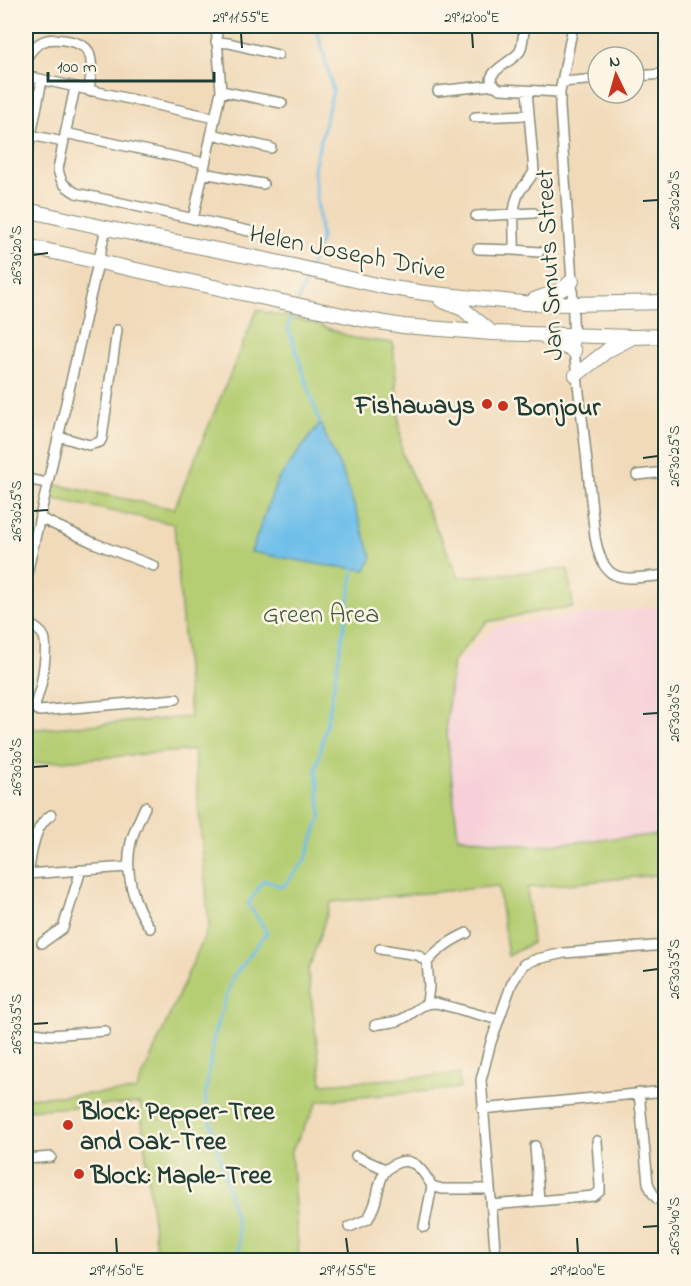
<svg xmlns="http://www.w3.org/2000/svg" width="691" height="1286" font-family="'Indie Flower',sans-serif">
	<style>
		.built { fill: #f6cfd8 }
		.green { fill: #b5ce73; stroke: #6a8654; stroke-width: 1.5 }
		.water { fill: #70bfea; stroke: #487e8f; stroke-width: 1.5 }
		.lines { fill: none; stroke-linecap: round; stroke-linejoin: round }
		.stream { stroke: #70bfea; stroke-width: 3 }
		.street-casing { stroke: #888c77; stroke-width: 12 }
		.secondary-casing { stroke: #888c77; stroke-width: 16 }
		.street { stroke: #fff; stroke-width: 9 }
		.secondary { stroke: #fff; stroke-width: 14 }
		.ticks { fill: none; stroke: #1f3d34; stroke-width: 2 }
		.poi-dot { fill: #c8321e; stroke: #fcf5e5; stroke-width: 2 }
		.labels { text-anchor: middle; stroke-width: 5; stroke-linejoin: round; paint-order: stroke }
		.street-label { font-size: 26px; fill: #1f3d34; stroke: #fcf5e5 }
		.poi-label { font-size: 26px; font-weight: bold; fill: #1f3d34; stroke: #fcf5e5; text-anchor: start }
		.park-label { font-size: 26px; fill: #3d5a41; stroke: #fcf5e5 }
		.neatline { fill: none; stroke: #1f3d34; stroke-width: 2 }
		.ticks-label { font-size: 15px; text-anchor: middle; fill: #1f3d34 }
	</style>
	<rect width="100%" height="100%" fill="#fcf5e5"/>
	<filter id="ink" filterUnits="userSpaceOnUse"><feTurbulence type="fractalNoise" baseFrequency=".0167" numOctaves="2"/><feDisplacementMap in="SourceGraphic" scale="12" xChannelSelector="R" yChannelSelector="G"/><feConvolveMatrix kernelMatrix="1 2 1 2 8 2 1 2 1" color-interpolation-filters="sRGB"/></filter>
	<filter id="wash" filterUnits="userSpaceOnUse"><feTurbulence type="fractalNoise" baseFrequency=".008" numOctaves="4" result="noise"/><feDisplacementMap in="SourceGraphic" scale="24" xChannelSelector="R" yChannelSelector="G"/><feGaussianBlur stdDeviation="1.35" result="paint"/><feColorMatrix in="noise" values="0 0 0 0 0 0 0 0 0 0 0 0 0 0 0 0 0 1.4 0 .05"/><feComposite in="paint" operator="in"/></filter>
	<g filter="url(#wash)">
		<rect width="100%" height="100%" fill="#f1daba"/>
		<!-- built -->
		<path class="built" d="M665 606V834L533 846 458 837 446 725 450 686 461 659 497 626 575 615Z"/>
		<!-- green -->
		<path class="green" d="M257 310 317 324 353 338 393 343 402 454 459 577 568 569 573 607 546 610 487 622 453 661 446 725 458 837 533 846 665 834V874L527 888 532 943 508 956 498 886 331 902 308 971 322 1084 459 1074 460 1088 318 1101 291 1152 299 1260H157L140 1103 26 1110V1098L136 1091 209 926 194 750 26 764V730L190 717 174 524 49 498 52 484 174 509Z"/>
		<!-- water -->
		<path class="water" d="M320 423 344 476 372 557 366 570 328 566 251 552 277 481Z"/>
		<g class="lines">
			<!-- stream -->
			<path class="stream" d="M310 267 321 239 314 168 333 90 317 29
				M298 301 308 273
				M294 309 288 327 320 423
				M240 1260 238 1228 205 1099 214 1034 233 977 267 932 248 904 264 880 283 887 306 859 321 815 316 770 331 703 354 569"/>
		</g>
	</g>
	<g filter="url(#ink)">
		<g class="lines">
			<defs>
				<path id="street" d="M573 26 560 92V107L572 281 574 351 584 435 595 537C604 587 623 579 666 575
					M525 27C523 34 523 44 520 51 513 63 474 75 500 89L560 92
					M216 42 229 43 278 55
					M26 58C30 52 35 45 42 42 53 36 85 41 89 53 94 65 90 78 89 91
					M26 76 215 118 193 219
					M634 76 666 74
					M562 82 598 79
					M75 87 58 169C61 183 63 185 76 193L249 231
					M221 91 282 103
					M438 91 494 85
					M475 117 529 115
					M215 118 221 91 216 26
					M65 133 205 163
					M26 134 63 142
					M212 134 271 148
					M26 160 42 80
					M203 173 263 184
					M476 216 534 213
					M478 249 514 250C515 233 511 211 518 195 522 186 530 181 534 171L527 91
					M514 250 539 252
					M58 436 89 445 100 442 102 438 117 330
					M637 475 666 472
					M26 479 47 483
					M40 518 94 543 154 566
					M26 578 106 228
					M26 623C33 626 41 630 44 637 48 647 43 674 41 685 39 693 36 700 35 708L39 711 176 699
					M145 807C140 818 134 830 131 842 124 872 133 904 150 928
					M26 874 128 867
					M28 874C32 854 33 826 51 815
					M42 943 63 928 81 870
					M380 949 418 955 427 962 429 986 427 1003
					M427 962C439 948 450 941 467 933
					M375 1025C384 1023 393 1023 400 1020 415 1014 418 1003 436 1003L499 1020
					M26 1032 50 1035 105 1031
					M639 1093 648 1183C652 1193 655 1200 666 1204
					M482 1109 666 1091
					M535 1146 539 1201
					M356 1156 387 1170
					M26 1159 51 1157
					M492 1205 594 1196 600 1191V1184L597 1141
					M349 1227 368 1219C370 1215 372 1211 374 1206 378 1196 378 1185 383 1175 386 1170 392 1165 397 1163 415 1156 424 1173 432 1186L442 1189H490
					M424 1227 432 1186
					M496 1260 481 1080 491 1042 512 983 524 964 537 959 564 953 666 945"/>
				<path id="secondary" d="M26 210 106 228 267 260 386 287 425 293 523 303 572 304 666 302
					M26 246 361 319 403 326 492 333 633 337 666 336
					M441 300 463 309 492 333
					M534 300C547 295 562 292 572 281
					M546 338 574 351
					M576 375 608 350 631 338"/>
			</defs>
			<!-- street casing -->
			<use href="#street" class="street-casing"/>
			<!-- secondary casing -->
			<use href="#secondary" class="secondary-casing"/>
			<!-- street -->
			<use href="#street" class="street"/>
			<!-- secondary -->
			<use href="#secondary" class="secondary"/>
		</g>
	</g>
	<!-- ticks -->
	<path class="ticks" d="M241 33 242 48M472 33 473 48M643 201 658 200M33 255 48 253M643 458 658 456M33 511 48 510M643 714 658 713M33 767 48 766M643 971 658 969M33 1024 48 1023M643 1227 658 1226M116 1238 117 1253M346 1238 348 1253M577 1238 578 1253"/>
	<!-- markers -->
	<g class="poi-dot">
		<circle cx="487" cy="404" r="6"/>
		<circle cx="503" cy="406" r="6"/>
		<circle cx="68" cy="1125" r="6"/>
		<circle cx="79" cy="1174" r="6"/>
	</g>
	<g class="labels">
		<!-- street labels -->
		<g class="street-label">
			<text transform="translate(348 251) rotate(11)" y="9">Helen Joseph Drive</text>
			<text transform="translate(548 265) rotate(-93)" y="9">Jan Smuts Street</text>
		</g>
		<!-- poi labels -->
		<g class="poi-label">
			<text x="475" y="413" text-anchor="end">Fishaways</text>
			<text x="515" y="415">Bonjour</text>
			<text x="80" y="1119">Block: Pepper-Tree<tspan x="80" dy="30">and Oak-Tree</tspan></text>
			<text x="91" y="1183">Block: Maple-Tree</text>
		</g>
		<!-- park labels -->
		<g class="park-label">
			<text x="321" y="622">Green Area</text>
		</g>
	</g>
	<!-- margin -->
	<rect width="691" height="1286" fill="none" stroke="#fcf5e5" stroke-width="66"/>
	<!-- north arrow -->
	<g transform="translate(616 75) rotate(355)"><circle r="28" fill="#fcf5e5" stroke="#a4ab9e" stroke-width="1.5"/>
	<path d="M0-4.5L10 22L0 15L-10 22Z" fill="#c8321e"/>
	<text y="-9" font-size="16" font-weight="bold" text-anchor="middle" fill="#1f3d34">N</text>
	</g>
	<!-- scale -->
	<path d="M48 72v9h166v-9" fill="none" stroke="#1f3d34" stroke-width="3"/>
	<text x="57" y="72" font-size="18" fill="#1f3d34" stroke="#fcf5e5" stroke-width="4.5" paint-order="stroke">100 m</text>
	<rect x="33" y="33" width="625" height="1220" class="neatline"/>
	<g class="ticks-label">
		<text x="241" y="22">29°11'55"E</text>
		<text x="472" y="22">29°12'00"E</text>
		<text transform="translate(674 200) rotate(-90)" y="5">26°30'20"S</text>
		<text transform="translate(16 255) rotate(-90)" y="5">26°30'20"S</text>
		<text transform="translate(674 456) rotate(-90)" y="5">26°30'25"S</text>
		<text transform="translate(16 511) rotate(-90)" y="5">26°30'25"S</text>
		<text transform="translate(674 713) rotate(-90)" y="5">26°30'30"S</text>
		<text transform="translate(16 767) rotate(-90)" y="5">26°30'30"S</text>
		<text transform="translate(674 969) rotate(-90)" y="5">26°30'35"S</text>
		<text transform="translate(16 1024) rotate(-90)" y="5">26°30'35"S</text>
		<text transform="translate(674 1226) rotate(-90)" y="5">26°30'40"S</text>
		<text x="117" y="1275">29°11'50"E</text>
		<text x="348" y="1275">29°11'55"E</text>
		<text x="578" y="1275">29°12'00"E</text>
	</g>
</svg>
